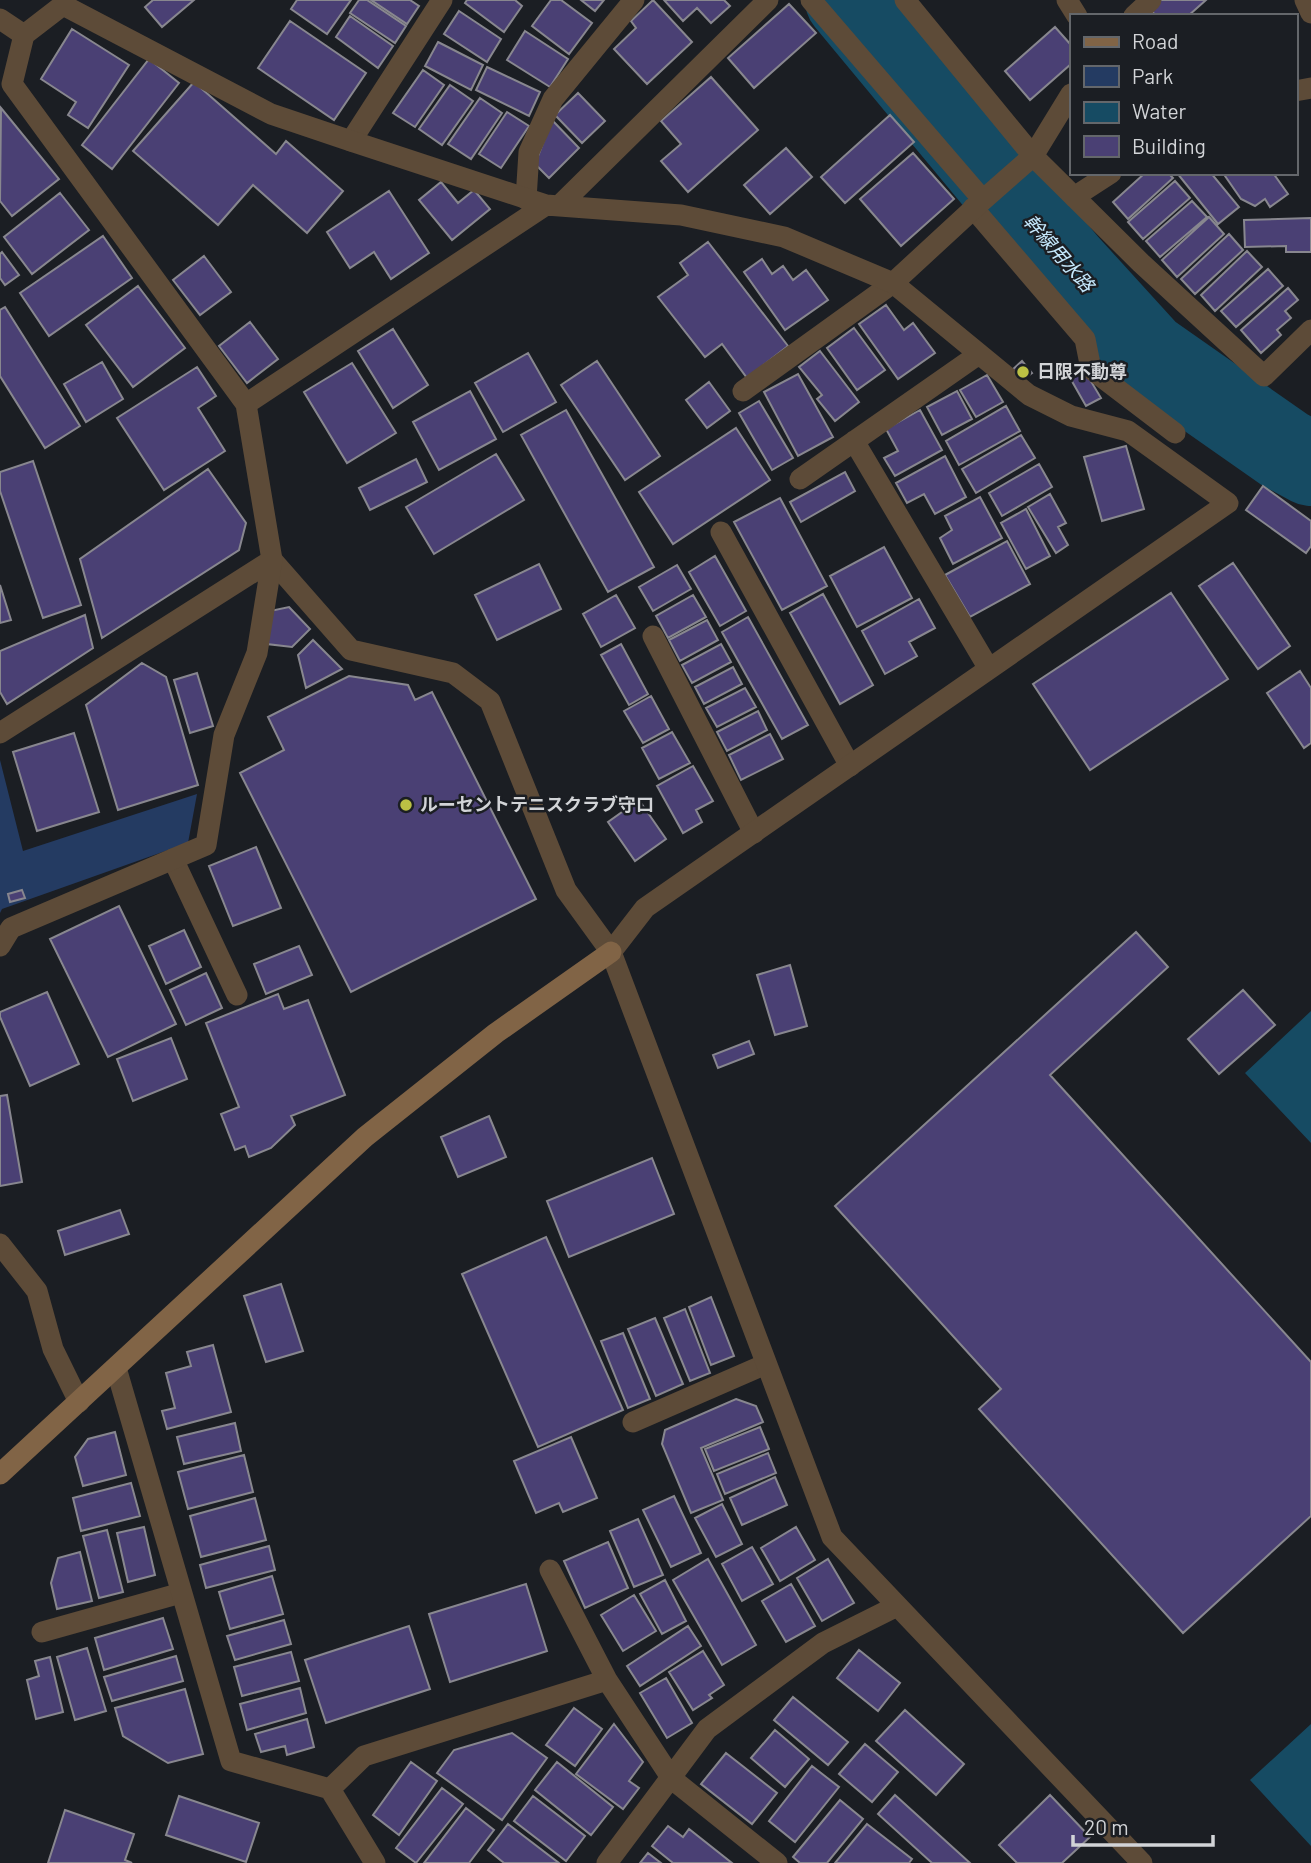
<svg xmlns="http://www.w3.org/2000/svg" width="1311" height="1863" font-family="Barlow,'Noto Sans JP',sans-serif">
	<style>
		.green { fill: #243b62 }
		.water { fill: #164b63 }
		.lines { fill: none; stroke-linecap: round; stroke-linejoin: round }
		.river { stroke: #164b63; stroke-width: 84 }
		.building { fill: #4a4074; stroke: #88878f; stroke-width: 2 }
		.lane { stroke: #5d4b38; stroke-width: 21 }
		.street { stroke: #5d4b38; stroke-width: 21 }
		.secondary { stroke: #816446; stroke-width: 21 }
		.poi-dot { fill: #bbc044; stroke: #1b1e23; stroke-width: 2.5 }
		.labels { text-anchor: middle; stroke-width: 5; stroke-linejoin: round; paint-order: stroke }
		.poi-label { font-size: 18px; font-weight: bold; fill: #d2d4d7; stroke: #1b1e23; text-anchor: start }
		.water-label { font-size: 19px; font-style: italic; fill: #c5e8fc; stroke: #1b1e23 }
	</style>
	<rect width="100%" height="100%" fill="#1b1e23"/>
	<!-- green -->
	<path class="green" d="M0 760 23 851 197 794 188 843 2 909 0 913Z"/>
	<!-- water -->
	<path class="water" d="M1311 1011V1143L1245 1073Z
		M1311 1724V1846L1250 1780Z"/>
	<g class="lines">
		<!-- river -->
		<path class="river" d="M847 0 1067 265 1148 354 1285 450 1311 464"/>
	</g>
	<!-- building -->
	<path class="building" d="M153 0H194L162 27 145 7Z
		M297 0H351L327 34 291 9Z
		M359 0H367L406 26 395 43 350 13Z
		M371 0H410L419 6 407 24Z
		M467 0H515L522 6 504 32 465 3Z
		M551 0H561L592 23 569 54 532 26Z
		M581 0H604L595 11Z
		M653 0 692 42 647 84 614 49 636 28 631 21Z
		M664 0H724L730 6 711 23 697 8 683 21Z
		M1159 0H1206L1188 16H1156L1149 8Z
		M789 4 816 33 754 88 728 58Z
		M459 11 501 39 487 62 444 34Z
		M350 16 393 46 378 68 336 37Z
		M290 21 366 73 334 120 258 68Z
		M1055 27 1071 45V64L1030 100 1005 71Z
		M72 29 129 65 88 128 68 115 76 102 41 79Z
		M525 31 568 59 550 87 507 60Z
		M438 42 483 65 471 90 425 66Z
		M149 59 179 83 112 169 82 145Z
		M487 67 540 92 529 116 476 90Z
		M423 70 444 85 415 127 393 113Z
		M711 77 758 130 688 192 661 161 681 144 661 121Z
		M194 82 276 154 286 141 343 191 307 233 253 185 218 225 133 151Z
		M450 85 473 101 442 145 419 129Z
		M578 93 605 121 582 143 555 115Z
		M480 98 502 113 471 159 448 144Z
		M1 108 59 179 12 216 0 201Z
		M507 112 529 126 501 168 479 154Z
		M890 115 914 142 845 203 821 177Z
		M552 120 579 148 549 178 535 164Z
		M786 148 812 177 770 214 744 185Z
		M913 153 954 199 901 246 860 199Z
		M1145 173H1168L1173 178 1128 219 1113 202Z
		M1177 173H1211L1239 207 1218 224Z
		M1223 173H1273L1288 194 1270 207 1265 199 1255 206 1241 199Z
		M1175 181 1190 198 1143 239 1128 222Z
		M441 182 458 203 474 190 490 209 452 240 419 200Z
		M389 191 429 253 391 279 374 252 350 268 327 232Z
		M60 193 89 230 32 274 4 237Z
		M1192 201 1207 217 1160 257 1146 241Z
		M1209 217 1224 234 1177 277 1162 260Z
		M1311 218V252H1286V246L1245 247 1244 220Z
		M1229 234 1243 250 1195 294 1181 279Z
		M103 236 132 278 49 336 20 293Z
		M708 242 788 346 747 378 722 344 705 357 658 297 688 275 680 263Z
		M1247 251 1262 267 1215 311 1201 295Z
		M2 252 19 275 5 285 0 278V254Z
		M204 256 231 292 200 315 173 280Z
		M762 259 772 274 783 266 793 280 806 270 828 300 785 330 744 272Z
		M1268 269 1283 286 1236 327 1221 311Z
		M138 286 185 348 133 387 86 325Z
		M1288 288 1298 300 1285 311 1291 318 1277 330 1281 335 1261 353 1241 330Z
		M886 305 904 330 913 323 935 353 898 379 859 324Z
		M5 307 80 426 45 448 0 376V310Z
		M250 322 278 359 247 383 219 346Z
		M854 328 885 370 857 390 827 348Z
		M393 329 428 385 393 408 358 351Z
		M820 351 859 402 835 421 817 399 822 395 799 367Z
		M528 353 556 402 503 432 475 383Z
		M597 361 660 456 625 480 561 385Z
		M1022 361 1032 373 1021 381 1012 370Z
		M102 362 123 399 86 422 64 384Z
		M352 363 396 433 347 463 304 392Z
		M197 367 216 396 198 408 225 451 164 490 117 418Z
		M1083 368 1101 398 1086 406 1069 376Z
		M798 374 833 437 798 456 764 392Z
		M987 375 1003 402 976 417 960 390Z
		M709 382 730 411 707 428 686 400Z
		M470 391 496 439 439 470 413 422Z
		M957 391 972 419 942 435 927 407Z
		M759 401 793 458 772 470 739 413Z
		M1006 406 1020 431 959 465 946 441Z
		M566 410 654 567 608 592 521 435Z
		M920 410 942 450 895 476 884 458 898 451 886 429Z
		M736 428 770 480 673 544 639 492Z
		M1021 435 1035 458 976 493 962 469Z
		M1126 446 1144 509 1102 521 1084 457Z
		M496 454 524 500 434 554 406 507Z
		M945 456 966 497 935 514 924 494 907 503 896 483Z
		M416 459 427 482 370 510 359 488Z
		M33 461 81 605 43 618 0 491V472Z
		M1039 464 1052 487 1002 516 989 493Z
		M208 469 246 523 239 550 102 638 80 559Z
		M845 472 855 491 801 522 790 502Z
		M1263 486 1311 521V546L1306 553 1246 510Z
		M1050 494 1066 523 1058 527 1068 545 1056 553 1028 507Z
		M980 497 1002 538 953 564 940 538 952 530 945 516Z
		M780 498 827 586 782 610 734 522Z
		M1026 509 1050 556 1026 569 1001 523Z
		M1007 541 1030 584 970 617 945 575Z
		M884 547 912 598 857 627 830 576Z
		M715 556 746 611 720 626 689 572Z
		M1233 563 1290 646 1258 669 1199 586Z
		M539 564 561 609 497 640 475 595Z
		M677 565 691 589 653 611 639 587Z
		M0 585 11 620 0 623Z
		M1171 593 1228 679 1090 770 1033 684Z
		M823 594 873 685 840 704 790 613Z
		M616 595 635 628 601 647 583 614Z
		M693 595 706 617 668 638 656 616Z
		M919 599 935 628 909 642 917 656 885 674 862 631Z
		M289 607 310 629 292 647 267 644 270 611Z
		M85 615 93 648 7 704 0 692V651Z
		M748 617 808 725 782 739 722 632Z
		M707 620 718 640 680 661 669 640Z
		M313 640 342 669 306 688 298 655Z
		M621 644 648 694 629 705 601 655Z
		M721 644 731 662 692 683 682 665Z
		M142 663 166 677 198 785 118 810 86 705Z
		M733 667 742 684 704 704 695 687Z
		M1300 671 1311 688V743L1304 748 1267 693Z
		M197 673 213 726 190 733 174 680Z
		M349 676 408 685 415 700 432 692 536 899 351 992 240 773 284 750 268 717Z
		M745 688 756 707 717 727 706 708Z
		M651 696 669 729 643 743 624 711Z
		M758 711 767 730 727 751 717 732Z
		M672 732 690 763 659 779 642 748Z
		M74 733 99 812 37 831 13 752Z
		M770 734 783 759 741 780 729 755Z
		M693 766 713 801 696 810 702 822 683 833 657 786Z
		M639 800 666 839 635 861 608 822Z
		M256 847 281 908 233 926 209 866Z
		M22 890 25 898 10 902 8 894Z
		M119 906 176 1024 108 1057 50 939Z
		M184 930 201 967 166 984 149 946Z
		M1136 932 1168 967 1050 1075 1311 1362V1516L1183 1633 979 1409 1001 1389 835 1206Z
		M299 946 312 975 266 994 254 964Z
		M790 965 807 1026 775 1035 757 975Z
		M206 973 222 1008 186 1025 170 990Z
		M1243 990 1275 1025 1219 1074 1188 1039Z
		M47 992 79 1064 30 1086 0 1017V1012Z
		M278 994 284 1009 308 1000 345 1095 291 1116 295 1125 271 1148 249 1157 245 1146 235 1150 221 1114 239 1107 206 1023Z
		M171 1038 187 1079 133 1101 117 1059Z
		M749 1041 754 1054 718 1068 713 1055Z
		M7 1095 22 1182 0 1186V1096Z
		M489 1116 506 1157 458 1177 441 1137Z
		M652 1158 674 1214 569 1257 547 1201Z
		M120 1210 129 1234 65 1255 58 1231Z
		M546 1237 623 1410 538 1447 462 1274Z
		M281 1284 303 1351 266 1362 244 1296Z
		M711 1297 734 1356 711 1365 689 1307Z
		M685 1309 710 1373 690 1381 664 1318Z
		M655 1318 683 1384 656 1396 628 1329Z
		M623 1333 650 1399 628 1408 601 1341Z
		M213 1345 231 1412 167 1429 162 1411 175 1408 166 1373 191 1366 187 1352Z
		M736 1399 756 1406 763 1422 701 1448 723 1500 691 1513 662 1444 665 1430Z
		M235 1423 241 1451 184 1464 177 1437Z
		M760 1427 769 1449 714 1471 705 1449Z
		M115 1432 126 1475 83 1486 75 1457 88 1439Z
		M571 1437 597 1498 563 1512 559 1503 536 1513 514 1461Z
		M768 1453 776 1473 725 1494 717 1474Z
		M244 1455 253 1492 188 1509 178 1472Z
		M775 1477 787 1505 742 1525 730 1498Z
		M131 1483 140 1516 81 1531 73 1498Z
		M674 1496 701 1553 671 1567 643 1510Z
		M255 1498 266 1540 201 1557 190 1516Z
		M722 1504 742 1544 716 1557 695 1518Z
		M638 1519 663 1575 634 1587 610 1531Z
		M144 1527 155 1575 128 1582 117 1533Z
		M796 1527 815 1560 780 1581 761 1548Z
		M107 1530 123 1592 99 1598 83 1536Z
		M608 1542 628 1588 585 1608 564 1561Z
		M269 1546 275 1570 206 1588 200 1565Z
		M752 1547 773 1584 742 1601 722 1564Z
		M80 1552 92 1601 57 1609 51 1583 58 1558Z
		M708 1559 756 1645 722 1665 673 1580Z
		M828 1559 854 1603 822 1621 797 1578Z
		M272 1576 283 1614 230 1629 219 1592Z
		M665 1580 686 1621 662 1634 640 1594Z
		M526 1584 547 1651 450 1682 429 1614Z
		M791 1584 815 1626 786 1642 762 1601Z
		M634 1595 656 1631 623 1651 601 1615Z
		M163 1618 173 1649 104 1670 95 1638Z
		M284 1620 291 1644 235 1660 227 1636Z
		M409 1626 430 1689 326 1723 305 1660Z
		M688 1626 701 1646 640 1686 627 1666Z
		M87 1648 106 1711 75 1720 57 1657Z
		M859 1650 900 1683 878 1711 837 1678Z
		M703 1651 724 1685 709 1695 712 1698 693 1710 669 1672Z
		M291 1652 299 1681 242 1696 234 1667Z
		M176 1656 183 1681 112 1701 104 1677Z
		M50 1657 63 1712 36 1719 27 1680 39 1676 35 1661Z
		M666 1678 692 1723 667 1738 640 1693Z
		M300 1688 306 1713 247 1730 240 1704Z
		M185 1689 203 1754 168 1763 123 1736 115 1708Z
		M793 1697 848 1742 828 1765 774 1720Z
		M574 1708 602 1729 575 1766 546 1745Z
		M905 1710 964 1764 936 1795 876 1741Z
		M307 1719 314 1747 287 1755 285 1746 261 1752 255 1734Z
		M614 1724 643 1762 629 1781 639 1788 623 1809 576 1774Z
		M775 1730 809 1759 785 1787 751 1758Z
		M512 1733 547 1758 502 1820 437 1773 454 1750Z
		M865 1744 898 1772 872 1802 839 1774Z
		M726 1753 777 1793 752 1824 701 1784Z
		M411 1762 437 1781 399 1835 373 1815Z
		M557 1762 613 1807 591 1835 535 1790Z
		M812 1766 839 1787 795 1842 769 1821Z
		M442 1788 463 1804 416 1863 396 1848Z
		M895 1795 970 1863H932L878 1814Z
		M1050 1795 1090 1837 1062 1863H1017L999 1845Z
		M179 1796 259 1823 246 1862 166 1835Z
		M533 1796 585 1836 566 1861 514 1821Z
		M840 1800 863 1819 827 1863H800L793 1857Z
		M466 1808 494 1830 469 1863H424Z
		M65 1810 134 1834 125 1860 132 1863H48Z
		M508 1824 559 1863H504L488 1850Z
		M867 1824 912 1859 909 1863H835Z
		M668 1826 683 1837 689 1829 732 1863H673L652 1846Z
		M648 1853 661 1863H640Z"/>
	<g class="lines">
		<!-- lane -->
		<path class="lane" d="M1305 0 1311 13
			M1134 16 1151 0
			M351 141 442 0
			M526 199 529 152 553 99 634 0
			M973 208 1085 339 1091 369 1175 433
			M743 391 893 283
			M721 532 850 766
			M272 560 351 650 453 673 490 701 566 890 611 952
			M653 636 754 833
			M173 859 237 995
			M633 1422 766 1364
			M42 1632 181 1593"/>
		<!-- street -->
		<path class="street" d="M811 0 983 200 893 283
			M905 0 1033 156 1141 263 1264 376 1311 330
			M1067 0 1077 16
			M0 19 24 35
			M1295 91 1311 88
			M1074 197 1111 173
			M983 200 1033 156 1071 94
			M559 206 768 0
			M246 404 546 205
			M854 441 989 669
			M800 479 979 354
			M0 733 272 560
			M0 946 11 928 206 845 224 735 257 653 272 560 246 404 12 84 24 35 63 5 271 114 351 141 546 205 681 215 784 237 893 283 1029 395 1071 416 1128 431 1228 503 645 908 611 952 832 1537 1142 1863
			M0 1244 37 1291 53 1349 79 1402
			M116 1368 231 1761 330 1789 364 1756 607 1680
			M550 1570 607 1680 672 1779 777 1863
			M330 1789 375 1863
			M607 1863 707 1729 823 1643 897 1606"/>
		<!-- secondary -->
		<path class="secondary" d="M0 1474 365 1137 496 1033 611 952"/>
	</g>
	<!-- markers -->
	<g class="poi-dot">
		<circle cx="1023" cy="372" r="7"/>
		<circle cx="406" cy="805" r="7"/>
	</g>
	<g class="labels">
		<!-- poi labels -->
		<g class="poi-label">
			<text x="1037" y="378">日限不動尊</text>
			<text x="420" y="811">ルーセントテニスクラブ守口</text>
		</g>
		<!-- water labels -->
		<g class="water-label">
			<text transform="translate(1059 253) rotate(49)" y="7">幹線用水路</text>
		</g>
	</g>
	<!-- legend -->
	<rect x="1070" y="14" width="228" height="161" fill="#1b1e23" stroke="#64676b" stroke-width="2"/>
	<rect x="1084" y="37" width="35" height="10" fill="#816446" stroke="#64676b" stroke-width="2"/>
	<text x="1132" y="49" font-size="21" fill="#d2d4d7">Road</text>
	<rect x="1084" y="66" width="35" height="21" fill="#243b62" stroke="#64676b" stroke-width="2"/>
	<text x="1132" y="84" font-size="21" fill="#d2d4d7">Park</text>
	<rect x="1084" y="102" width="35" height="21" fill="#164b63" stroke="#64676b" stroke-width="2"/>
	<text x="1132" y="119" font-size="21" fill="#d2d4d7">Water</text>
	<rect x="1084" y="136" width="35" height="21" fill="#4a4074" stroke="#64676b" stroke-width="2"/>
	<text x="1132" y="154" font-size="21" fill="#d2d4d7">Building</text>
	<!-- scale -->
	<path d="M1073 1835v10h140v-10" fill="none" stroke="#d2d4d7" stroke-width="3.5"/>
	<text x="1084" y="1835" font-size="21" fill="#d2d4d7" stroke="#1b1e23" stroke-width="5" paint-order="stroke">20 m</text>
</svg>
